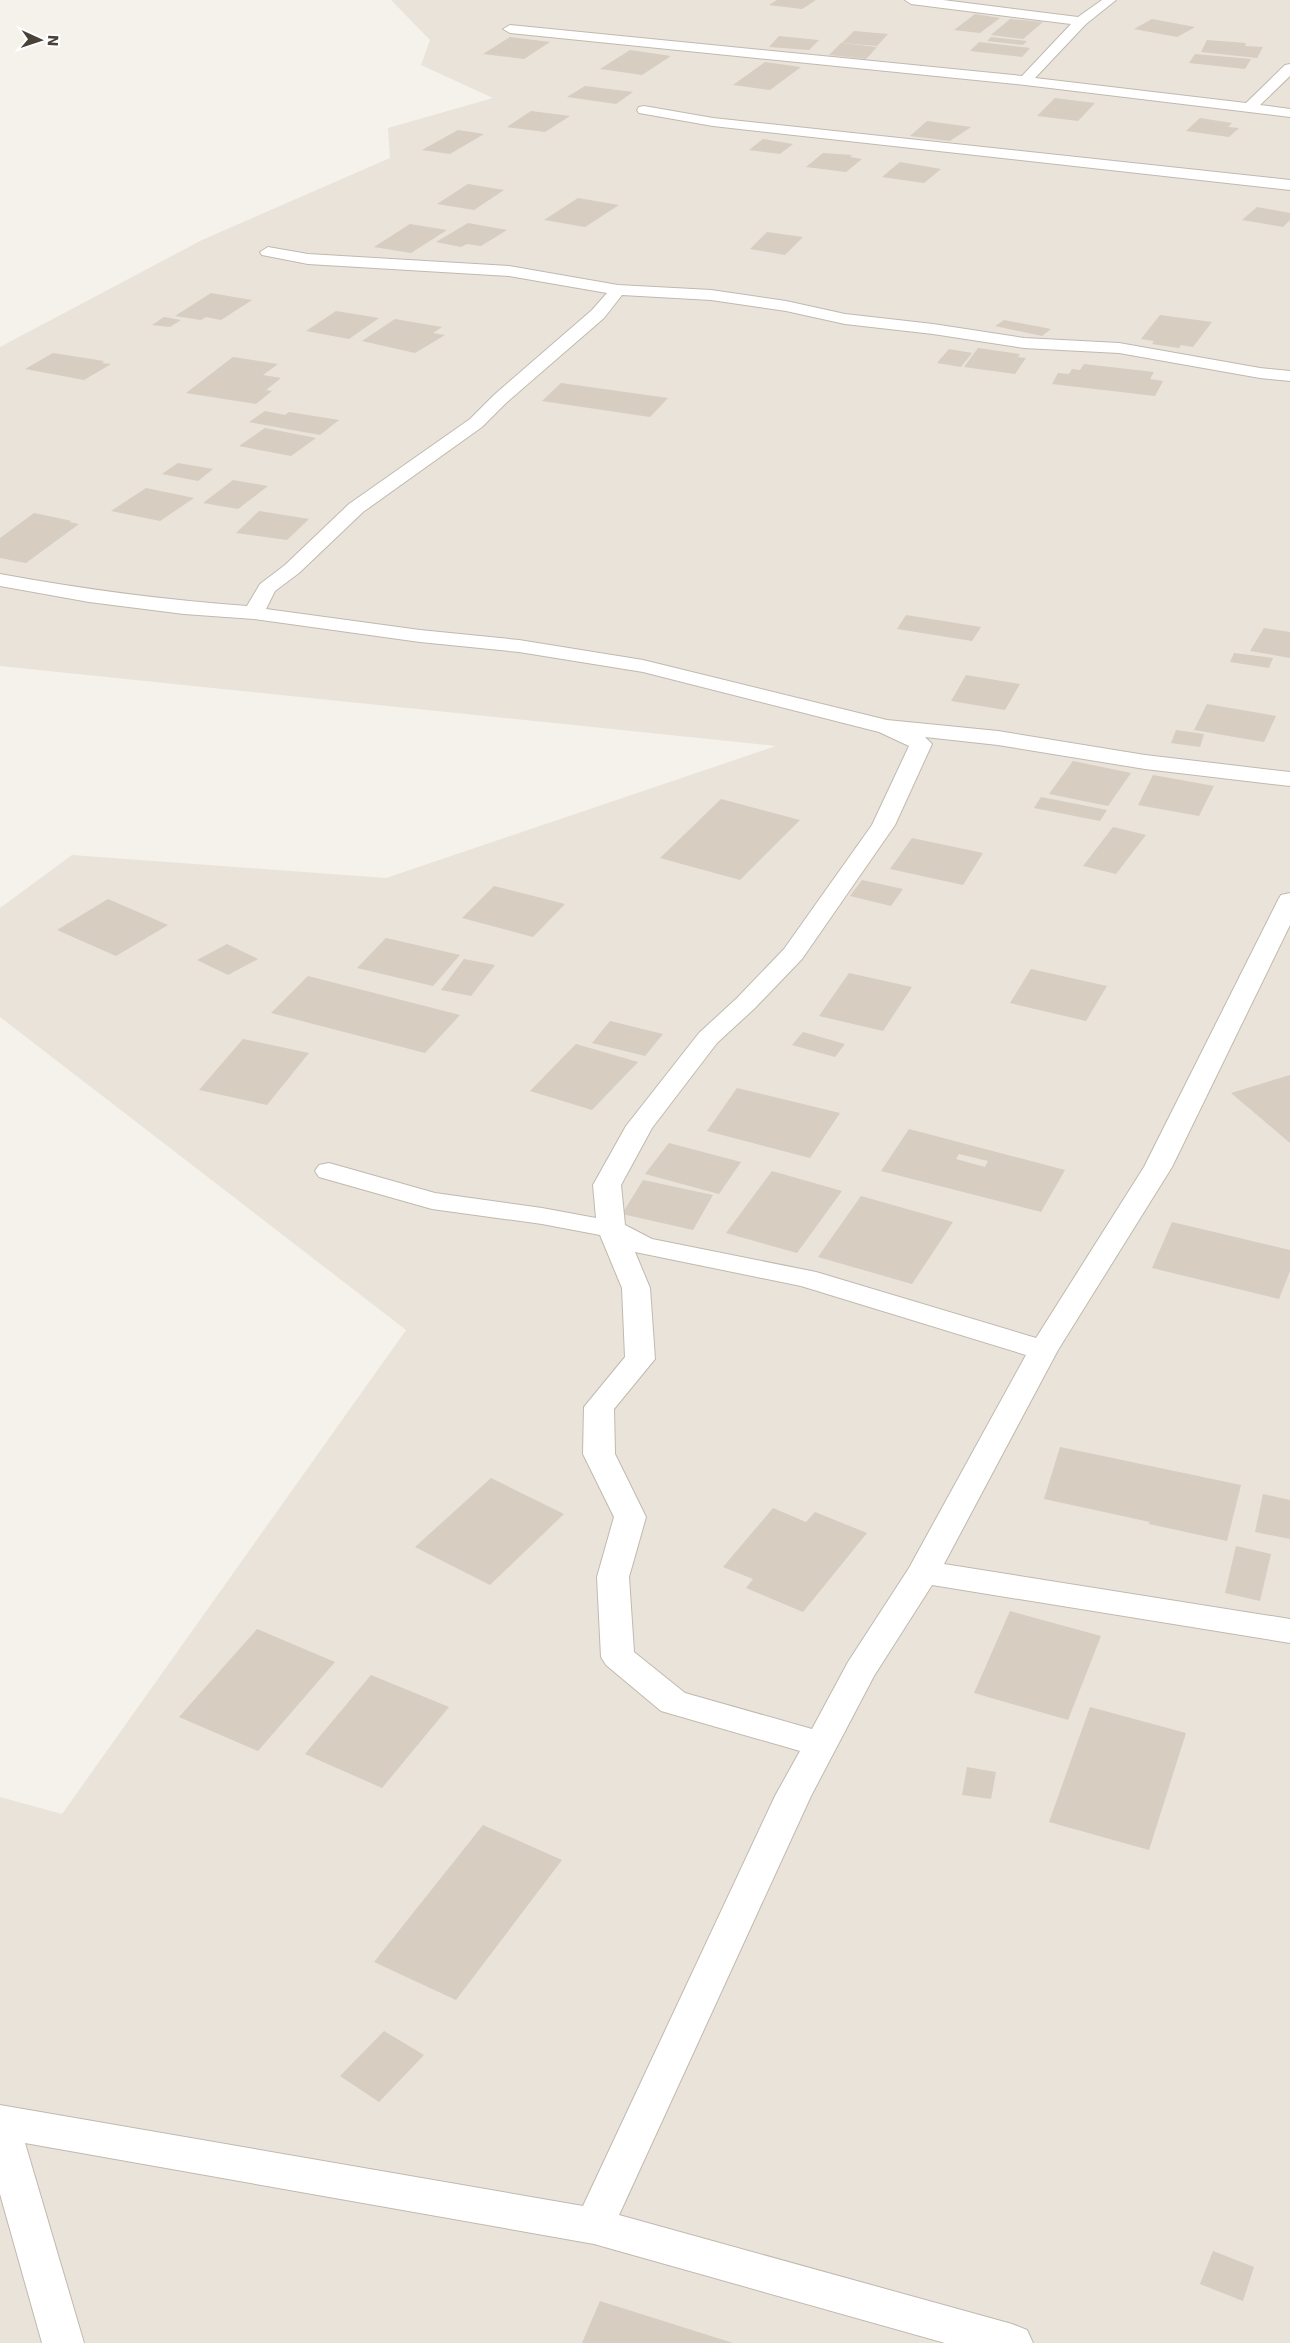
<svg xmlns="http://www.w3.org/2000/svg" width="1290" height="2343" viewBox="0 0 1290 2343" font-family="'DejaVu Sans',sans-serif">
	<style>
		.residential { fill: #e9e3da }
		.building { fill: #d7cdc1; fill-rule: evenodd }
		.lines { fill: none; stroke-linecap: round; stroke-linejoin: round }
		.street-casing { stroke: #c1b9ae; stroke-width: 2 }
		.street { fill: #fff; fill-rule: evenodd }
	</style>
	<rect width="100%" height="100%" fill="#f5f2ec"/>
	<polygon class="residential" points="391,0 1290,0 1290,2343 0,2343 0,1797 62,1814 406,1330 0,1017 0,908 72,855 386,878 776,746 0,666 0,347 202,240 390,158 388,128 493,98 421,65 430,40"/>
	<g class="building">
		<polygon points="777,0 816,0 802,9 769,5"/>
		<polygon points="975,14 1000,18 980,33 954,30"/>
		<polygon points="1010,19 1043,22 1023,39 991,35"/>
		<polygon points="1152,19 1195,27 1177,37 1134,29"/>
		<polygon points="854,31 888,34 877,46 842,43"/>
		<polygon points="779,36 819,40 809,50 769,47"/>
		<polygon points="510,37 550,42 524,59 483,54"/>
		<polygon points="991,37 1027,41 1023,45 987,41"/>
		<polygon points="1207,40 1246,43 1245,46 1263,47 1257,58 1201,52"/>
		<polygon points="979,42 1030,48 1022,57 970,51"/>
		<polygon points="841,43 877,47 866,59 829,55"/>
		<polygon points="630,50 671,56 642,75 600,69"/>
		<polygon points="1195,54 1251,59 1245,69 1189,63"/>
		<polygon points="765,62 801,67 770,90 733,85"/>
		<polygon points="585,86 633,92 616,104 567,97"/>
		<polygon points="1055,98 1095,103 1078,121 1037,116"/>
		<polygon points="531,111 570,116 545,132 507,127"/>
		<polygon points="1200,118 1232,123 1228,127 1239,128 1229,137 1186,131"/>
		<polygon points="927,121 971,127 950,141 910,136"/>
		<polygon points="458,130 484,134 450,154 422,150"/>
		<polygon points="763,139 793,144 780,154 749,150"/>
		<polygon points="823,153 852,155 850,157 862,159 846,172 806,167"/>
		<polygon points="900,162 941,169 924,183 882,177"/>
		<polygon points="468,184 504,190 474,210 437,204"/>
		<polygon points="578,198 619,205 585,227 544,220"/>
		<polygon points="1257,207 1290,213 1290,220 1283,227 1242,220"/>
		<polygon points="468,223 507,230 481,246 467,244 461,247 436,242"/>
		<polygon points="410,224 447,230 411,253 374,247"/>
		<polygon points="767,232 803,237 785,255 750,249"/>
		<polygon points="211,293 252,300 221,320 206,317 201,320 175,316"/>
		<polygon points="336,311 379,318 349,339 306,331"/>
		<polygon points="1160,315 1212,322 1193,347 1181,345 1179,348 1152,344 1154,341 1141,339"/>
		<polygon points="164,317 181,320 170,327 152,325"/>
		<polygon points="395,319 442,327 433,333 445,335 415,353 362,341"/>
		<polygon points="1004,320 1051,329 1042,336 995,326"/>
		<polygon points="978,348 1020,354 1018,357 1026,358 1015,374 964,367"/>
		<polygon points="949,349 972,353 961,367 937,363"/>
		<polygon points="53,353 104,361 102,363 111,364 84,380 25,369"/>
		<polygon points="233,357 278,364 263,375 281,378 266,390 272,391 256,404 186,393"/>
		<polygon points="1084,364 1154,372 1150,379 1163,381 1155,396 1052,384 1058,373 1069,374 1072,369 1080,370"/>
		<polygon points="561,383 668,398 650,417 542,401"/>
		<polygon points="265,411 285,415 289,412 339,420 320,435 249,422"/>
		<polygon points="265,428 316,438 291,456 239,446"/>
		<polygon points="178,463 213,469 198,481 162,474"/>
		<polygon points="233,480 268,486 238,509 203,503"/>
		<polygon points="146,488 194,498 160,521 111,511"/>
		<polygon points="259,511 309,519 287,540 236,533"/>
		<polygon points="34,513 72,521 69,522 79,524 26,563 0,558 0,538"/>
		<polygon points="906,615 981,627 972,641 897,629"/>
		<polygon points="1264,628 1290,632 1290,658 1250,651"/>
		<polygon points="1234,653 1273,658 1269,668 1230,662"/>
		<polygon points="966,675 1020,684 1005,710 951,701"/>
		<polygon points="1207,704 1276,716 1264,742 1194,730"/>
		<polygon points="1176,730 1204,734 1200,747 1171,743"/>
		<polygon points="1073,761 1131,773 1108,806 1049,794"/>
		<polygon points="1153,775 1214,786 1199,816 1138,805"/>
		<polygon points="1041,797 1107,810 1100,821 1034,808"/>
		<polygon points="721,799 800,820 740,880 660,858"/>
		<polygon points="1113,827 1146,835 1116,874 1083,866"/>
		<polygon points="912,838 983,853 963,885 890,869"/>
		<polygon points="862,880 903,889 891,906 850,896"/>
		<polygon points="494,886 565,904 533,937 462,918"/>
		<polygon points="108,899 168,925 116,956 57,930"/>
		<polygon points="386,938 460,955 433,986 357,968"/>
		<polygon points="227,944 258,959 228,975 197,960"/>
		<polygon points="464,959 495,965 471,996 441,990"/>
		<polygon points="1031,969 1107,986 1086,1021 1010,1003"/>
		<polygon points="849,973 912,987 883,1031 819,1016"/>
		<polygon points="308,976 460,1015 425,1053 271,1013"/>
		<polygon points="610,1021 663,1034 645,1056 592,1043"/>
		<polygon points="803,1032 845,1044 835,1057 792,1045"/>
		<polygon points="243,1039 309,1053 267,1105 199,1090"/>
		<polygon points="576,1044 638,1062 592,1110 530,1091"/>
		<polygon points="1290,1075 1290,1143 1231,1093"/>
		<polygon points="737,1088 840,1113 810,1158 707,1131"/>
		<path d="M909,1129L1065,1170L1041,1212L881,1171ZM959,1154L988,1161L985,1167L956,1159Z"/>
		<polygon points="669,1143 741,1162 719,1194 645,1174"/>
		<polygon points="772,1171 842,1191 797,1253 726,1233"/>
		<polygon points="643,1180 713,1195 693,1230 622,1214"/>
		<polygon points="861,1196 953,1222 912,1284 818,1257"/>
		<polygon points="1172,1222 1290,1250 1290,1271 1279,1299 1152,1268"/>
		<polygon points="1060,1447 1241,1485 1227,1541 1149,1524 1150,1522 1044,1499"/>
		<polygon points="491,1478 564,1514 490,1585 415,1547"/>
		<polygon points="1263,1494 1290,1500 1290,1539 1255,1532"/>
		<polygon points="773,1508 806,1522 815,1512 867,1533 803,1612 746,1588 753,1579 723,1567"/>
		<polygon points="1236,1546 1271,1554 1260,1601 1225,1593"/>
		<polygon points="1010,1611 1101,1636 1068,1720 974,1693"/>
		<polygon points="257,1629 335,1662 258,1751 179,1717"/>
		<polygon points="371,1675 449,1707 382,1788 305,1754"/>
		<polygon points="1090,1707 1186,1733 1149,1850 1049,1822"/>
		<polygon points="967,1767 996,1772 991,1799 962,1795"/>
		<polygon points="483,1825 562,1860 456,2000 374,1962"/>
		<polygon points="384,2031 424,2055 379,2102 340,2076"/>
		<polygon points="1213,2251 1254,2267 1243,2301 1200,2284"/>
		<polygon points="600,2301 733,2343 582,2343"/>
	</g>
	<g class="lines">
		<g class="street-casing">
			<g id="street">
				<polygon points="905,0 943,0 1078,17 1102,0 1116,0 1086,24 1035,78 1246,103 1285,65 1290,64 1290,76 1260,105 1290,109 1290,117 1025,85 510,33 503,29 510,25 1022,76 1071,24 911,4"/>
				<polygon points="644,106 713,118 1290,180 1290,190 713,126 639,113 637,110 639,107"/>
				<path d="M268,247L308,254L509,266L618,285L711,290L786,301L845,314L933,324L1024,338L1119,343L1260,368L1290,371V381L1260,378L1119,353L1024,348L933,334L845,324L786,311L711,300L622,295L604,318L506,403L482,427L363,512L299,573L275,591L266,609L420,630L519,640L643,660L887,720L998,731L1145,755L1290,772V786L1145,769L998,745L925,737L932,744L895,825L802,959L755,1008L717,1043L652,1128L621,1185L625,1225L652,1239L816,1272L1036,1338L1144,1167L1278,900L1281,895L1290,893V925L1172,1167L1058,1350L944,1564L1290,1619V1643L932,1585L874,1676L811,1796L619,2215L1012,2324L1027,2330L1033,2343H945L594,2244L25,2143L84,2343H42L0,2194V2105L583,2206L775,1796L800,1751L661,1711L606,1665L601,1657L597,1577L614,1517L583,1454L584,1407L625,1357L622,1288L600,1235L542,1224L432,1209L319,1177L315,1171L319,1165L329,1163L435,1193L542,1208L596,1218L593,1185L626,1126L699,1033L737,998L784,949L872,825L909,746L879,732L643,672L519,652L420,642L254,619L184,614L89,602L0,586V574C82,589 164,600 247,606L260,584L285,565L349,504L470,419L494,395L592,310L607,293L509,276L308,264L262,255L260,252ZM635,1252L801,1286L1026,1355L909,1568L848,1662L812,1729L685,1693L634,1652L629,1577L646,1517L615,1454L614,1409L655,1359L650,1288Z"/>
			</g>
		</g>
		<use href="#street" class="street"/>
	</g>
	<g transform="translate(40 40) rotate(93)" stroke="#ffffff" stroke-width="4" paint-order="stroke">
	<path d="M0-4L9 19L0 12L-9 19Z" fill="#4a4239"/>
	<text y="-8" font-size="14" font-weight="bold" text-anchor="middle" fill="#4a4239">N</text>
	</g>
</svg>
